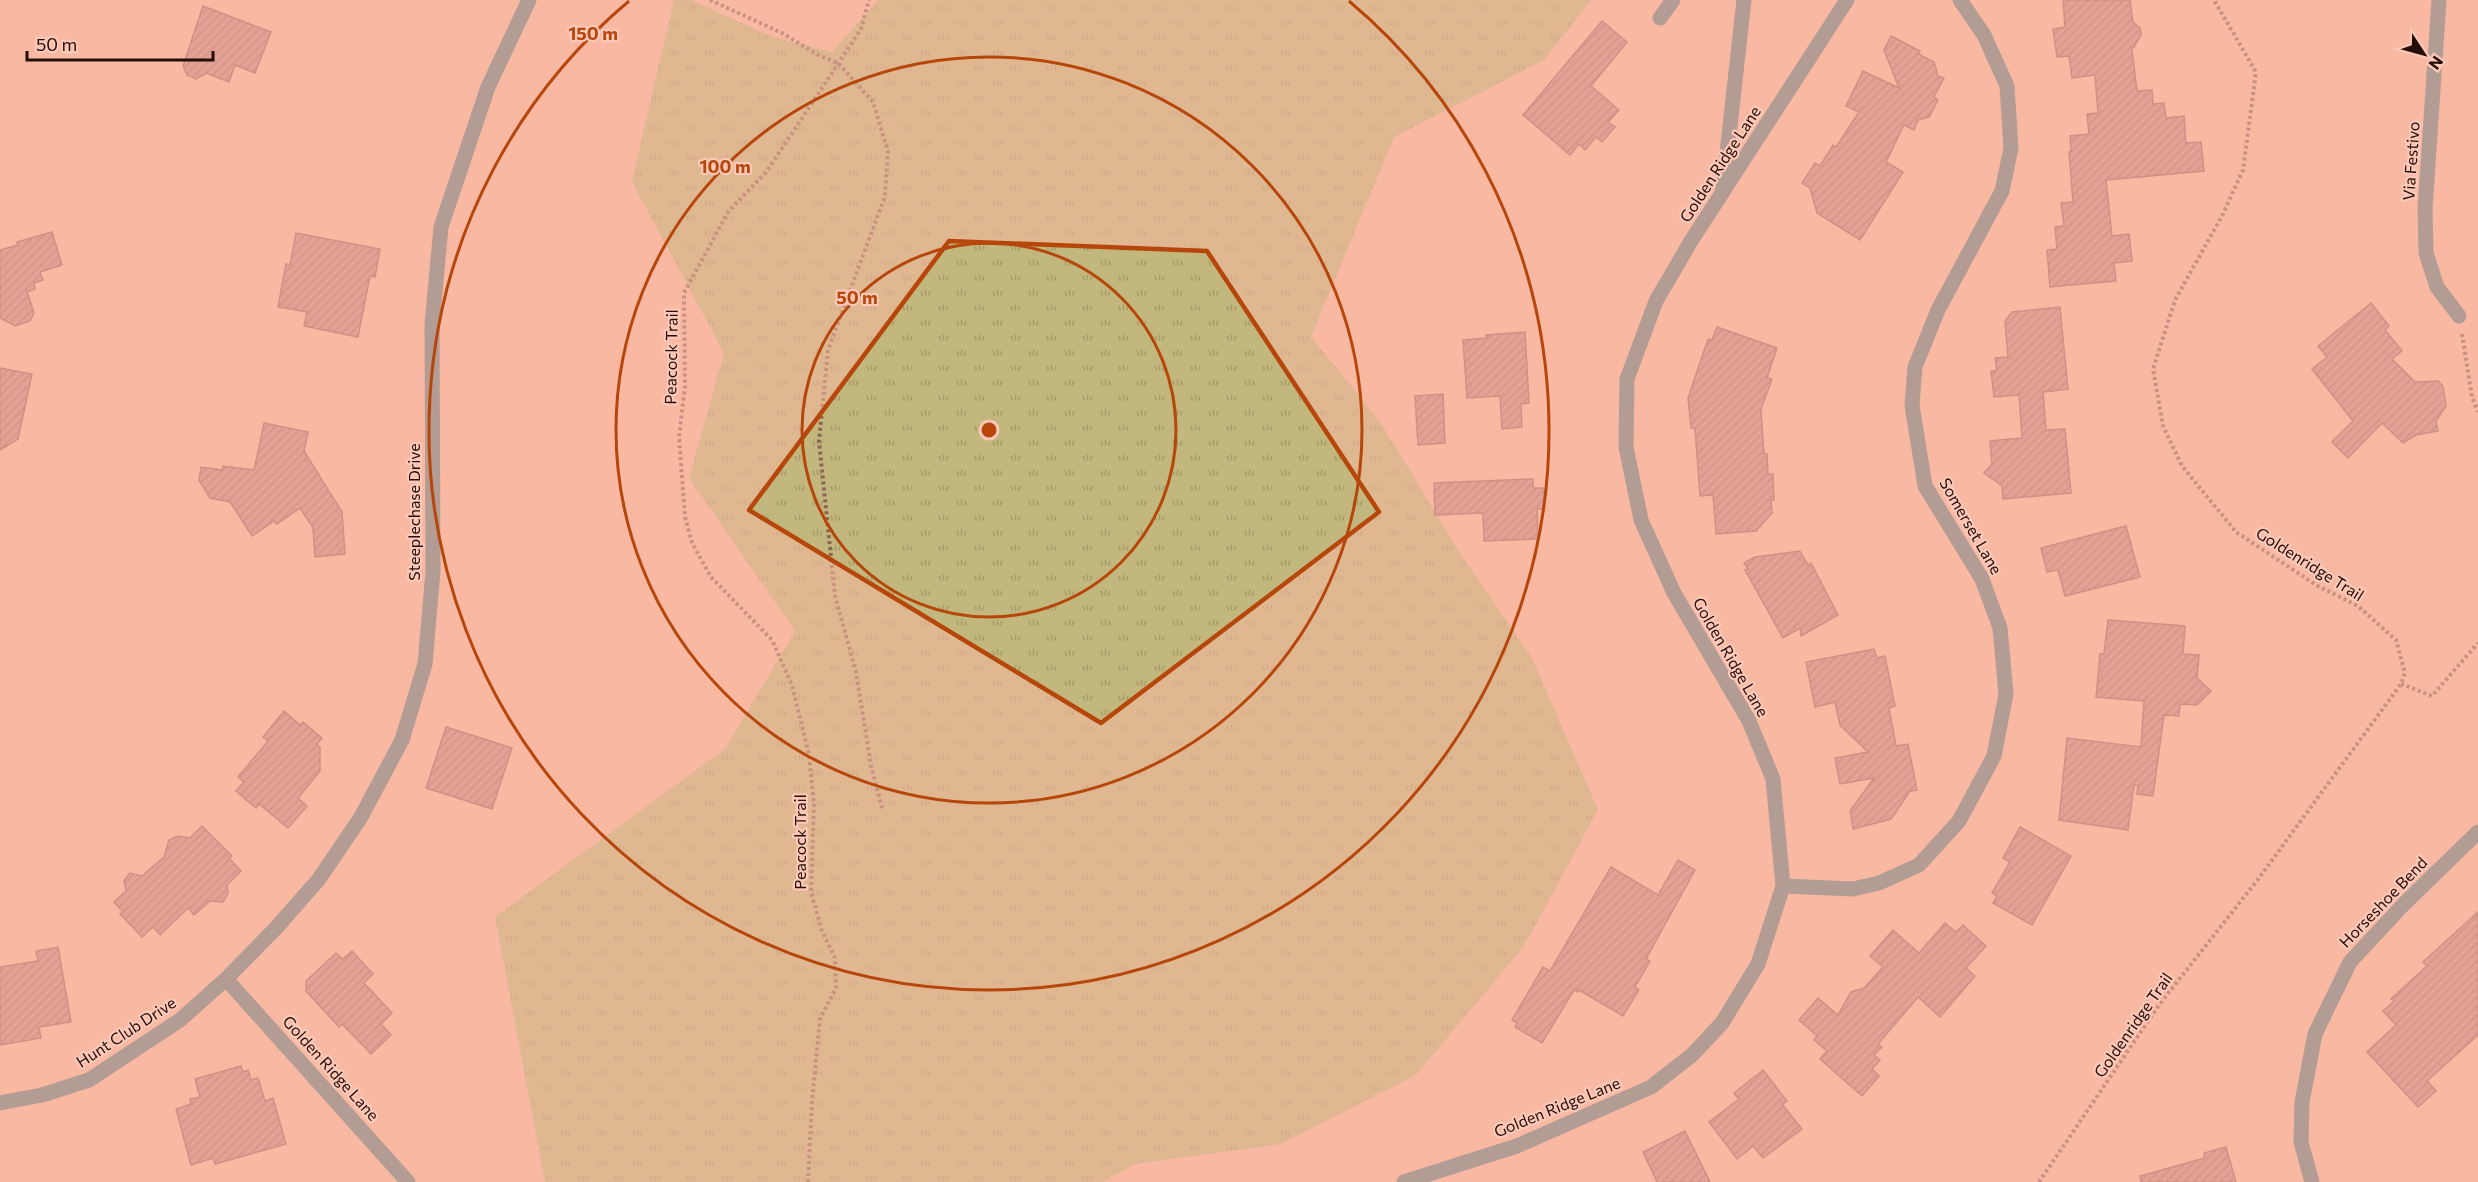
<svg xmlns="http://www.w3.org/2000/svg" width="2478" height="1182" viewBox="0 0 2478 1182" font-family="Commissioner,sans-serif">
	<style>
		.grass { fill: url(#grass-tufts) }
		.building { fill: url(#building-hatch); stroke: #a06263; stroke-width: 1.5 }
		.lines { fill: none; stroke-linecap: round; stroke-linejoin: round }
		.path { stroke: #8f6456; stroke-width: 4; stroke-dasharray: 3 3; stroke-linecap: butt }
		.minor { stroke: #5d7b84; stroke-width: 15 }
		.marked { fill: none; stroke: #b7460b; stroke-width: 4.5; stroke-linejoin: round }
		.ring { fill: none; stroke: #b7460b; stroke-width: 3 }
		.labels { text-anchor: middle; stroke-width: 4.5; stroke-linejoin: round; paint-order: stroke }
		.street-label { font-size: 16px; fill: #240e07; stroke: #fdc8b7 }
		.centre { fill: #b7460b; stroke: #fdc8b7; stroke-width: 3 }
		.ring-label { font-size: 18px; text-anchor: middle; font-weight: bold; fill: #b7460b; stroke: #fdc8b7; stroke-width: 4.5; stroke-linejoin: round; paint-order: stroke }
	</style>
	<defs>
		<pattern id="grass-tufts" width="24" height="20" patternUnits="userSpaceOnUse" patternTransform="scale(1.5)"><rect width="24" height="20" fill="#c2b77c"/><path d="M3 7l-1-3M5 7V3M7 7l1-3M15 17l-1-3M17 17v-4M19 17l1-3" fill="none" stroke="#a79c6a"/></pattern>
		<pattern id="building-hatch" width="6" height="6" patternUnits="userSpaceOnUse" patternTransform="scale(1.5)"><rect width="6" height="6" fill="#c98485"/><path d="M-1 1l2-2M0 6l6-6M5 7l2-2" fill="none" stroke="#a36a6b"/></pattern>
	</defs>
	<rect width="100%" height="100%" fill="#f8b8a3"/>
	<polygon class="grass" points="674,0 691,0 773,37 832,52 878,0 1591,0 1544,60 1394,137 1311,337 1379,420 1460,553 1532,658 1598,810 1524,946 1416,1075 1281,1144 1135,1164 1102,1182 545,1182 495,917 725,749 795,631 689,478 724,353 632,182"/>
	<g class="building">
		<polygon points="2063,0 2130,0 2133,22 2140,28 2141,35 2132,50 2137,91 2152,90 2153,104 2164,103 2166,118 2184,116 2186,143 2201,142 2204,171 2106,180 2112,236 2129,234 2132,261 2114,263 2116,281 2050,287 2047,250 2057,249 2055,227 2064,226 2061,203 2073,202 2069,152 2071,151 2070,136 2089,134 2087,114 2098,113 2095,75 2072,78 2069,56 2057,57 2053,29 2065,27"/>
		<polygon points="203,6 271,32 255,73 235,65 229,82 206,73 196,79 187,75 183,66"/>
		<polygon points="1602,21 1627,42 1591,86 1619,110 1608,122 1615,127 1602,142 1596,137 1585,150 1579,144 1570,155 1523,115"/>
		<polygon points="1891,36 1920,51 1918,54 1934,62 1938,76 1944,78 1934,97 1938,100 1929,117 1918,120 1914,130 1904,125 1886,162 1903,172 1860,240 1817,213 1810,188 1802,183 1815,163 1820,166 1833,145 1836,147 1859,112 1846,106 1863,71 1899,88 1884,50"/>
		<polygon points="52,232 62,265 40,272 43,280 34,283 35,289 27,292 34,313 30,321 15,326 0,318 0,250 18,245 17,242"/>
		<polygon points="296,233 380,249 375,277 370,276 358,337 304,326 307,312 278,307 286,264 290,265"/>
		<polygon points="2371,303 2389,326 2385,330 2402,351 2392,359 2415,382 2438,381 2443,386 2446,406 2436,421 2438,431 2416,435 2403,443 2382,423 2348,458 2332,442 2353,421 2312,369 2327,357 2318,346"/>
		<polygon points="2060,307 2068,389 2043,392 2046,430 2065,429 2071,493 2003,499 2002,486 1984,473 1992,464 1990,441 2022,438 2019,395 1994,397 1991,371 1997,370 1995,358 2008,357 2005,321 2012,312"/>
		<polygon points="1717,327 1777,348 1767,378 1772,379 1761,409 1764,454 1767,454 1768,474 1773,474 1774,500 1771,500 1772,513 1756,531 1716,534 1713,495 1700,496 1695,428 1691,428 1688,398 1708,339 1712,340"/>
		<polygon points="1525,332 1529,403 1521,404 1522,427 1502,429 1500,396 1467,398 1463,340 1487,338 1486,335"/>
		<polygon points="0,368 32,374 18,439 0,450"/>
		<polygon points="1443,394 1445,443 1418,445 1415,396"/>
		<polygon points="264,423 308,432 304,451 342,512 345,554 315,557 313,528 300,508 277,524 274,521 252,536 230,502 210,498 199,480 201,467 222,470 223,466 254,470"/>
		<polygon points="1533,479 1533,488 1544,488 1544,509 1537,509 1538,539 1484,541 1483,513 1435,515 1434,483"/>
		<polygon points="2126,526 2140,577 2065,596 2058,570 2047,572 2041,548"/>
		<polygon points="1800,551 1808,565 1811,563 1838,615 1801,636 1800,628 1783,638 1745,570 1748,569 1744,563 1755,557"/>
		<polygon points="2108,620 2185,626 2183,654 2199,655 2197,678 2211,691 2197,705 2180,704 2179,716 2164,715 2153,796 2137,794 2138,785 2134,785 2128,830 2059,820 2067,738 2141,747 2144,701 2096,697 2100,654 2104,654"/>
		<polygon points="1874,649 1877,658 1885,656 1895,706 1889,708 1896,746 1908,744 1917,790 1910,791 1891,819 1853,829 1850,811 1874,778 1840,784 1835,758 1868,752 1840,725 1835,702 1815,707 1806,662"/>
		<polygon points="284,711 300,725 303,722 322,738 317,744 320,747 320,771 298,798 307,806 288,828 259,804 256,808 236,791 244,782 238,777 268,741 263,737"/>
		<polygon points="446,727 512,748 492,809 426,788"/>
		<polygon points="202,826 232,856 229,858 241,871 227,885 228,893 223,902 210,901 194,915 188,908 160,935 153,927 142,937 120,914 123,912 114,902 126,891 124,881 130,873 142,876 164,857 169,840 178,836 190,838"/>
		<polygon points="2020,827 2071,856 2032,925 1993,903 1997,896 1992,893 2010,862 2003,858"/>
		<polygon points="1678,860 1695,870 1646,959 1650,961 1635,987 1639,990 1623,1016 1579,990 1578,992 1574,990 1542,1043 1515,1027 1517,1023 1512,1020 1543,967 1550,971 1611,867 1658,895"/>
		<polygon points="2478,912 2478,1035 2427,1081 2436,1091 2418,1107 2367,1052 2396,1025 2383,1011 2394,1001 2391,999 2427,966 2423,962"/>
		<polygon points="1945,923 1956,932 1963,925 1986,946 1966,968 1975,976 1940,1017 1918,997 1878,1044 1882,1047 1874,1055 1880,1060 1872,1069 1879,1076 1862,1096 1820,1059 1827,1051 1814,1040 1817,1036 1799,1020 1818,998 1838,1015 1851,992 1864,988 1883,967 1870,956 1893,930 1919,953"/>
		<polygon points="58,947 71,1022 39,1027 41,1038 0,1045 0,967 38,961 36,951"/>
		<polygon points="352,951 373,974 364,983 392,1013 381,1024 391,1035 371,1054 342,1024 339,1027 306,991 306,981 336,953 343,959"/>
		<polygon points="241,1066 243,1072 248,1070 251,1080 258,1078 265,1101 273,1098 286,1144 215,1164 213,1158 191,1165 176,1109 191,1104 190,1099 200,1097 195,1079"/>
		<polygon points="1763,1070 1787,1101 1782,1104 1802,1129 1763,1158 1753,1146 1737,1159 1709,1122 1739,1099 1734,1093"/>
		<polygon points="1685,1131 1710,1182 1657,1182 1643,1152"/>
		<polygon points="2226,1147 2236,1182 2141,1182 2140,1176 2205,1158 2204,1153"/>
	</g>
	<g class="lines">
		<g class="path">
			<polyline points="710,0 782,33 818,55 838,63 873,102 888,151 885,196 828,350 819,441 835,596 856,672 871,766 883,811"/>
			<polyline points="2462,334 2472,397 2478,412"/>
			<polyline points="2401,684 2432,696 2478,643"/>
			<polyline points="808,1182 812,1102 820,1019 836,988 835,958 822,931 811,892 814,803 809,755 792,685 772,640 711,577 692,543 685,517 679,437 685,386 684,293 728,212 767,171 861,29 869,0"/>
			<polyline points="2039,1182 2159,1005 2259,878 2401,684 2405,673 2396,640 2358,606 2316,585 2236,532 2182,466 2163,426 2153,369 2175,300 2222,216 2243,170 2256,72 2214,0"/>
		</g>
		<g class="minor">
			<polyline points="2439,0 2425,209 2426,253 2437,287 2459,316"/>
			<polyline points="1660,18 1673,0"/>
			<polyline points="1723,189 1744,0"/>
			<polyline points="1783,886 1853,889 1879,883 1919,865 1959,821 1994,756 2006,694 2000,628 1982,579 1925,486 1912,405 1915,367 1938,310 2002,191 2011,148 2007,86 1984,35 1960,0"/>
			<polyline points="226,979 408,1182"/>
			<polyline points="0,1103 42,1095 89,1080 180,1020 226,979 276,928 319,879 361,817 402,740 425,664 433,571 432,324 441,227 488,87 529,0"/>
			<polyline points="1404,1182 1517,1146 1651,1087 1692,1055 1722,1023 1758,964 1783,886 1773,779 1749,721 1674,593 1641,520 1626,447 1627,379 1656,301 1691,241 1847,0"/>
			<polyline points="2312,1182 2301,1142 2302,1102 2315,1034 2350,962 2404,904 2478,832"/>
		</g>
	</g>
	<path d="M0 0H2478V1182H0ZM949,241L1207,251L1379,512L1101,723L749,510Z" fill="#f8b8a3" fill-opacity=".55" fill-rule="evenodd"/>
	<path class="marked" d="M949,241L1207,251L1379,512L1101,723L749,510Z"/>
	<g class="ring">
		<circle cx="989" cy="430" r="187"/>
		<circle cx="989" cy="430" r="373"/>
		<path d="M1349 1A560 560 0 1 1 629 1"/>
	</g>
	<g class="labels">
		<g class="street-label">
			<text transform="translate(2411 161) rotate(-86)" y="6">Via Festivo</text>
			<text transform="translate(1720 164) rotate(-57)" y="6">Golden Ridge Lane</text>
			<text transform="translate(671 357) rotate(-89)" y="6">Peacock Trail</text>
			<text transform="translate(414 512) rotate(-90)" y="6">Steeplechase Drive</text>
			<text transform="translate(1971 526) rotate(60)" y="6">Somerset Lane</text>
			<text transform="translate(2310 564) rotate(32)" y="6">Goldenridge Trail</text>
			<text transform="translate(1731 657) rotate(60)" y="6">Golden Ridge Lane</text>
			<text transform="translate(800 842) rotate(-90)" y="6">Peacock Trail</text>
			<text transform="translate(2383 902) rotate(-46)" y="6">Horseshoe Bend</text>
			<text transform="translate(2133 1025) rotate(-55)" y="6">Goldenridge Trail</text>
			<text transform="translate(126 1032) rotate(-33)" y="6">Hunt Club Drive</text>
			<text transform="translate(331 1068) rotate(48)" y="6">Golden Ridge Lane</text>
			<text transform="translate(1557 1107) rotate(-22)" y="6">Golden Ridge Lane</text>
		</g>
	</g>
	<circle cx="989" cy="430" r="9" class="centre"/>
	<g class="ring-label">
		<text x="593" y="40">150 m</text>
		<text x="725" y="173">100 m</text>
		<text x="857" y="304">50 m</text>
	</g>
	<g transform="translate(2424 54) rotate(126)" stroke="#fdc8b7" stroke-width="4.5" paint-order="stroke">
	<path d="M0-4.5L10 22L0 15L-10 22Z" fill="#240e07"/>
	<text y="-9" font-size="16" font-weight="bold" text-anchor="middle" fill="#240e07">N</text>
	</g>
	<path d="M27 51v9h186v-9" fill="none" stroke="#240e07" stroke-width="3"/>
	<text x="36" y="51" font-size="18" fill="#240e07" stroke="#fdc8b7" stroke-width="4.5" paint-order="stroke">50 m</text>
</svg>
